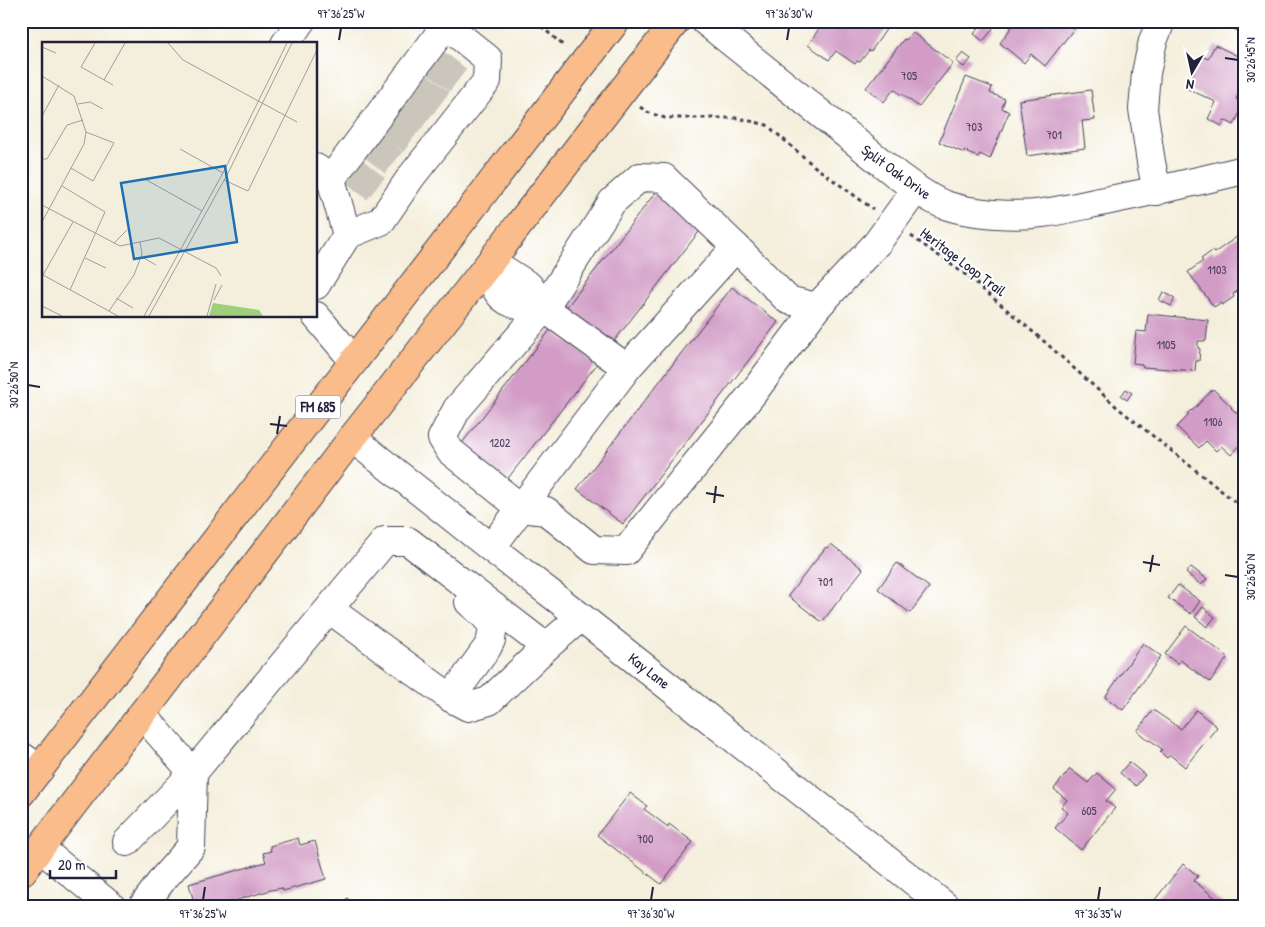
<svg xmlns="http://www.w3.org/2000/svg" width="1265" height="927" viewBox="0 0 1265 927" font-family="'Patrick Hand',sans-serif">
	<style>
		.building { fill: #d29cc6 }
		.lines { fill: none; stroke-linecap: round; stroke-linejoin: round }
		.minor-tunnel { stroke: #cac6bc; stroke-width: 28; stroke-dasharray: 28 14; stroke-linecap: butt }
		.minor-casing { stroke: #424153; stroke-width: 30 }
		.major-casing { stroke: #424153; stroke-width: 30 }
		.path { stroke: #424153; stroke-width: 3; stroke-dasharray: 4 4; stroke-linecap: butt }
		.minor { stroke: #fff; stroke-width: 28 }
		.major { stroke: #f9bc8a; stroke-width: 28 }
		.ticks { fill: none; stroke: #22223b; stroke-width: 2 }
		.labels { text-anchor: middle; stroke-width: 4; stroke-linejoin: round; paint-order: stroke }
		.number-label { font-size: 12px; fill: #4e405e }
		.shield { fill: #fff; stroke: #646476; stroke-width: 1 }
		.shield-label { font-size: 14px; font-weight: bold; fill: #22223b }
		.street-label { font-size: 15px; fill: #22223b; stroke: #fff }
		.inset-road { fill: none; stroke: #a09d9c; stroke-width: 1 }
		.view { fill: #1f6fb2; fill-opacity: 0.15; stroke: #1f6fb2; stroke-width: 2.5 }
		.inset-edge { fill: none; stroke: #22223b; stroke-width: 2.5 }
		.neatline { fill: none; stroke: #22223b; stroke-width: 2 }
		.ticks-label { font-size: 12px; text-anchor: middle; fill: #22223b }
	</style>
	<rect width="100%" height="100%" fill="#fff"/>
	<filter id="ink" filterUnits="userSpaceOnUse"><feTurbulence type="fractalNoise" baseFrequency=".02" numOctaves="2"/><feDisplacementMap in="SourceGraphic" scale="10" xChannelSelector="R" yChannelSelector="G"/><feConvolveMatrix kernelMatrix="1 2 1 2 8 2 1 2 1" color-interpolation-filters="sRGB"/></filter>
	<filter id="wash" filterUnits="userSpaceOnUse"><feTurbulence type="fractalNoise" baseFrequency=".0096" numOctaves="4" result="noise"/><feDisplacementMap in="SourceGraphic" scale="20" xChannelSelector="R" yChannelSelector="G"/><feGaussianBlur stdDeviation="1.12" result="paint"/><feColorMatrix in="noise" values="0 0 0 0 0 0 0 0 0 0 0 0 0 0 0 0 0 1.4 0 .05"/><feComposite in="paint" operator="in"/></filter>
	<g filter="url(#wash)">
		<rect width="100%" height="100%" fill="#f4efdc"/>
		<g id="blocks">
			<g class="building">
				<polygon points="824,21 892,21 871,51 869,50 860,62 857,61 855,64 836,51 829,60 808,45"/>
				<polygon points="984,21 993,29 983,41 974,34"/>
				<polygon points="1016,21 1080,21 1045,66 1031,54 1024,63 1000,43"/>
				<polygon points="1235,21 1244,21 1244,35 1231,27"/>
				<polygon points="912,32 953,63 919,107 902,94 901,95 894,89 884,102 866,88 904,39 906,40"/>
				<polygon points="1215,45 1244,59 1244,82 1236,99 1244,103 1244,104 1234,125 1224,120 1222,126 1208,119 1216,102 1186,88 1201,56 1208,59"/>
				<polygon points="963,53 971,59 964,67 956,61"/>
				<polygon points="966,77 992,87 990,93 1005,99 1002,108 1009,112 990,159 980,154 978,157 967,153 968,152 965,150 964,153 939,142"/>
				<polygon points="1091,90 1095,120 1082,121 1085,148 1027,156 1019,100"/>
				<polygon points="659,188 705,224 612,344 566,308"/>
				<polygon points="1241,234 1244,238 1244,286 1233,294 1234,297 1222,305 1220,303 1214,307 1188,272 1203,261 1201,259 1212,251 1214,253"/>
				<polygon points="732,287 778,322 623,524 577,489"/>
				<polygon points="1163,292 1175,298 1171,306 1159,300"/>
				<polygon points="1148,314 1208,320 1206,341 1198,341 1198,348 1200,349 1199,361 1196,361 1195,371 1143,367 1141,364 1133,363 1136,331 1146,332"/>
				<polygon points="551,329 597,364 505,482 459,447"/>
				<polygon points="1126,389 1132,393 1127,400 1121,396"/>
				<polygon points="1213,389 1232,407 1231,408 1240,416 1241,415 1244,417 1244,441 1231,455 1221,446 1216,451 1206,441 1199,448 1177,427 1189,415 1187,414 1191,410 1192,411"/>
				<polygon points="831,544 863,569 822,622 788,596 826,547 828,548"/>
				<polygon points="897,563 929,587 910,613 878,589"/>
				<polygon points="1191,567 1207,579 1201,585 1186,573"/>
				<polygon points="1178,585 1200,601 1191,614 1168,598"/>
				<polygon points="1203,607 1215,617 1207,627 1195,617"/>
				<polygon points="1186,626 1228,657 1210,682 1180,660 1178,664 1165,654"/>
				<polygon points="1143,643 1161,656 1123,710 1105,697"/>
				<polygon points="1153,710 1181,729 1196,710 1217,727 1185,767 1170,755 1167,758 1160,752 1162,749 1150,740 1149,741 1137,731"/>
				<polygon points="1129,762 1145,775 1136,786 1120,773"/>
				<polygon points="1070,769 1088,783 1097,773 1116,789 1106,801 1115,808 1081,850 1055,828 1068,813 1061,807 1067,800 1054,789"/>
				<polygon points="630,793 647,806 644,809 668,827 669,824 693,842 661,884 597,835"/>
				<polygon points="298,838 300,845 315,841 326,879 283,891 282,888 271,890 217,906 195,906 189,884 266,862 263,853 271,851 270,846"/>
				<polygon points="1183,864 1198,876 1194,881 1226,906 1150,906"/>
				<polygon points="347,898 357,906 342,906"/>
			</g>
		</g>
	</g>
	<g filter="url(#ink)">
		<use href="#blocks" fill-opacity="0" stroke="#424153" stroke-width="1"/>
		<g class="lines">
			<g class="minor-tunnel">
				<polyline points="436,63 462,83"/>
				<polyline points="419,86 444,105"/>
				<polyline points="404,105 430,125"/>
				<polyline points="389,124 415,143"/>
				<polyline points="372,145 398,166"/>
				<polyline points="354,171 379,191"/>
			</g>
			<g class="minor-casing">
				<g id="minor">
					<path d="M705,21L897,175C912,186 927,198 945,205C971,214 1016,217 1043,213C1066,210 1088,204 1110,200C1155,191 1199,181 1244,170"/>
					<polyline points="285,44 301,21"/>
					<polyline points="316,168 331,179 347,235 316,285"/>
					<polyline points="331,179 446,25 441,21"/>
					<polyline points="1157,191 1151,162 1143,109 1146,73 1153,41 1161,21"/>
					<polyline points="347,235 381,221 411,177 487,81 488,59 446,25"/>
					<path d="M484,270L494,277C494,281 494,286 496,289C505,307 526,306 544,308"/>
					<polyline points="494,277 506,271 529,286 544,308 627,368 736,247 788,300 817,307 877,243 916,189"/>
					<polyline points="316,316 354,361"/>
					<polyline points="627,368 521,508 546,511 594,550 626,551 753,393 817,307"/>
					<polyline points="352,438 491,548 581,617 945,906"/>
					<polyline points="491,548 521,508 450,451 442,438 457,409 544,308 612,202 640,177 664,178 736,247"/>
					<polyline points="329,609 451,698 468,707 489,701 546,647 581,617"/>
					<polyline points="451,698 487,648 491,640 493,626 483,614 469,602"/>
					<polyline points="142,714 193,773 191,847 163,879 143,906"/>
					<polyline points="21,756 40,769"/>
					<polyline points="127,842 193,773 385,541 408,541 546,647"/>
					<polyline points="40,848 111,906"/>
				</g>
			</g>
			<g class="major-casing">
				<g id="major">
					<polyline points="21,793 616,21"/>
					<polyline points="21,873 352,438 484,270 676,21"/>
				</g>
			</g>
			<g class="path">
				<polyline points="535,21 565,47"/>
				<polyline points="640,107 647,112 665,118 738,118 767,125 814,166 873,209"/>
				<polyline points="911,236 966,275 1046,343 1118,408 1244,509"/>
			</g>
			<use href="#minor" class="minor"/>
			<use href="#major" class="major"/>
		</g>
	</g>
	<path class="ticks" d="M339,40L341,28M787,40L789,28M1225,58L1238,60M28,385L40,387M270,424L287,426M277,434L280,416M706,493L724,496M714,503L716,486M1143,562L1160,565M1150,572L1153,555M1225,575L1238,577M203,900L205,887M651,900L653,887M1098,900L1100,887"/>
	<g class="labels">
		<g class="number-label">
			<text x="909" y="80">705</text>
			<text x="974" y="131">703</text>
			<text x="1054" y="139">701</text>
			<text x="1217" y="274">1103</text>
			<text x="1166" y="349">1105</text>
			<text x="1213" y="426">1106</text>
			<text x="500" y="447">1202</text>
			<text x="825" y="586">701</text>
			<text x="1089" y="815">605</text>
			<text x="645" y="843">700</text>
		</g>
		<rect class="shield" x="295.5" y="395.5" width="45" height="23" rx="4"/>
		<g class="shield-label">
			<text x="318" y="412">FM 685</text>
		</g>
		<g class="street-label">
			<text transform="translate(896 172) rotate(36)" y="5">Split Oak Drive</text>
			<text transform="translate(963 262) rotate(37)" y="5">Heritage Loop Trail</text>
			<text transform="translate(649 671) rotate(38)" y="5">Kay Lane</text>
		</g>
	</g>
	<g transform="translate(42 42)">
		<rect width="275" height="275" fill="#f4efdc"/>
		<path d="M171,261L217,268L221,274H167Z" fill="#9fcf7d"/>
		<path class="inset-road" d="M53,1L39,25L71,43M126,1L141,18L255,80M0,5L14,11M0,34L32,54L44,90L42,102L0,180M62,38L83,1M36,62L48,60L61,67M0,74L17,43M138,107L181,131M0,117H5L25,83L41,78M29,126L51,139L72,101L44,90M101,136L160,169M182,138L206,149L275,8M20,144L63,170L28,248M0,163L78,204L117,196L174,226L179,234M31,180L1,233L76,274M72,201L85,188M100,215L114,223M43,216L64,226M74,256L91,266M172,258L180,243M0,264L20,274M67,269L92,233L100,212L98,200M102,274L182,129L245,1M107,274L186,131L250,1M165,274L174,242"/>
		<path class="view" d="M183,124L195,200L92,217L79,141Z"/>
		<rect width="275" height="275" class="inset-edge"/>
	</g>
	<rect width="1265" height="927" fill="none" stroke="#fff" stroke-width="55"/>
	<g transform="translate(1192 72) rotate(189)" stroke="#ffffff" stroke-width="4" paint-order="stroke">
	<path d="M0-4L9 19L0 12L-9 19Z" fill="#22223b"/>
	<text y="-8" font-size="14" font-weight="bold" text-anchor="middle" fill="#22223b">N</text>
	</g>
	<path d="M50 870v8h66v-8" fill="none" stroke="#22223b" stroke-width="2.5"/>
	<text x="58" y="870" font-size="15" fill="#22223b" stroke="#ffffff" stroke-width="4" paint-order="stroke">20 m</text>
	<rect x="28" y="28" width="1210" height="872" class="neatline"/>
	<g class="ticks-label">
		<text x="341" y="18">97°36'25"W</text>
		<text x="789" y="18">97°36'30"W</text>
		<text transform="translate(1251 60) rotate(-90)" y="4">30°26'45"N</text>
		<text transform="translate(14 385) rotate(-90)" y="4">30°26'50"N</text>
		<text transform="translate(1251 577) rotate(-90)" y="4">30°26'50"N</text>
		<text x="203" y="918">97°36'25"W</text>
		<text x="651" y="918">97°36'30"W</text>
		<text x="1098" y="918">97°36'35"W</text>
	</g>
</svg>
